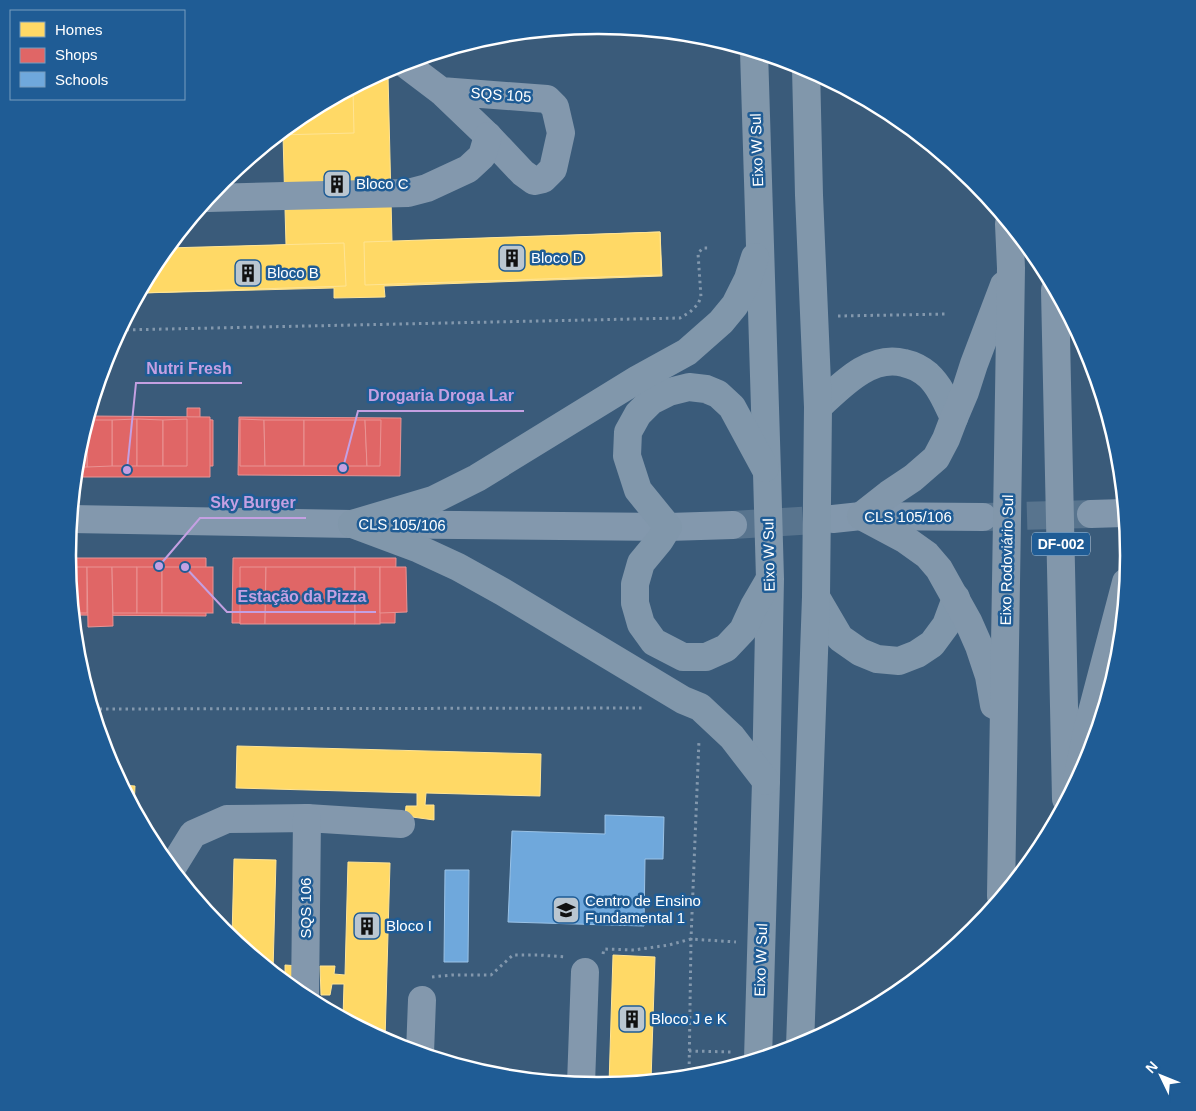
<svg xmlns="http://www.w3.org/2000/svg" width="1196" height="1111" viewBox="0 0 1196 1111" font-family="Arial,sans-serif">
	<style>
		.homes { fill: #ffd966; stroke: #ffe494 }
		.shops { fill: #e06666; stroke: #e99494 }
		.schools { fill: #6fa8dc; stroke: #9ac2e6 }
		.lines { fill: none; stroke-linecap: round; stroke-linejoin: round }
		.minor-tunnel { stroke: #58748e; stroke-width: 28; stroke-dasharray: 28 14; stroke-linecap: butt }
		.path { stroke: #8398ad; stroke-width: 3; stroke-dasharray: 2.5 4; stroke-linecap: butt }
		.minor { stroke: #8398ad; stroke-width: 28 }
		.major { stroke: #8197ab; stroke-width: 28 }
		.highway { stroke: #8297ab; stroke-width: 28 }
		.labels { text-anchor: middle; stroke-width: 5; stroke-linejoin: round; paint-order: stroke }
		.shield { fill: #1f5c95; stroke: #bccedf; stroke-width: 1 }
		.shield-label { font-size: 14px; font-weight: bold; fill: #fff }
		.street-label { font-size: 15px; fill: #fff; stroke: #1f5c95 }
		.poi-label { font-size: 15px; fill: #fff; stroke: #1f5c95; text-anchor: start }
		.rim { fill: none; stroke: #fff; stroke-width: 2.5 }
		.leader { fill: none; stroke: #c4a0e2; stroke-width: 2 }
		.callout-dot { fill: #c4a0e2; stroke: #1f5c95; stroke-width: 2 }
		.callout-label { font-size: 16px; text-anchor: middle; font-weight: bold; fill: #c4a0e2; stroke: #1f5c95; stroke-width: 5; stroke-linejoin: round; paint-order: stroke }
	</style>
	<rect width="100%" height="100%" fill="#3a5b7a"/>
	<g class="homes">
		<polygon points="376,75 388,75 392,242 660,232 662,276 384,286 385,297 334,298 334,288 140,293 157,261 167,249 286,245 283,135 278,135 304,114"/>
		<polygon points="353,88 354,133 278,135 304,114"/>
		<polygon points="660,232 661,275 365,285 364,242"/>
		<polygon points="344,243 346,286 140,293 157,261 167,248"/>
		<polygon points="237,746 541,754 540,796 426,793 425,805 434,805 434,820 405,816 406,806 417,806 417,793 236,788"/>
		<polygon points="122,785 135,786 134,808"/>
		<polygon points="234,859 276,860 273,971 232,938"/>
		<polygon points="348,862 390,863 385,1040 343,1018 344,984 332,984 330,995 321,995 320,966 335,966 334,974 345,975"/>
		<polygon points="613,955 655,957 651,1081 609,1085"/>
		<polygon points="285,965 299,966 296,991 275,973 285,973"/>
	</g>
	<g class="shops">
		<polygon points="187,408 200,408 200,419 213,420 213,466 187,466"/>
		<polygon points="89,416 210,417 210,477 75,477 78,452"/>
		<polygon points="239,417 401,418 400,476 238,475"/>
		<polygon points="137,419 137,466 112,466 112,420"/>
		<polygon points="137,419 163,420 163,466 137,466"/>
		<polygon points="187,419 187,466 163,466 163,420"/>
		<polygon points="240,419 264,420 265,466 240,466"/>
		<polygon points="88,420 112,420 112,466 87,467"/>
		<polygon points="264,420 304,420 304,466 265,466"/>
		<polygon points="304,420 365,420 367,466 304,466"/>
		<polygon points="365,420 381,420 380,466 367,466"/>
		<polygon points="87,422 87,467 76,467 78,452"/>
		<polygon points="68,558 206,558 206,616 73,615"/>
		<polygon points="233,558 396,558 395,623 232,623"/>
		<polygon points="69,567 87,567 87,613 73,613"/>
		<polygon points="87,567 112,567 113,626 88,627"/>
		<polygon points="112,567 137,567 137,613 113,613"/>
		<rect x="137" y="567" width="25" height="46"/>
		<rect x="162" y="567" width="51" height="46"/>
		<polygon points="240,567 266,567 265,624 240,624"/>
		<polygon points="266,567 355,567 355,624 265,624"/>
		<rect x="355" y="567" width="25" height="57"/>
		<polygon points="380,567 406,567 407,612 380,613"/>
	</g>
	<g class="schools">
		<polygon points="605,815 664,817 663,859 645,859 644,926 508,922 512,831 605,834"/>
		<polygon points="445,870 469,870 468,962 444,962"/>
	</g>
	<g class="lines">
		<g class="minor-tunnel">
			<polyline points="985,517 1091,514"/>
			<polyline points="733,525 833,519"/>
		</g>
		<g class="path">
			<polyline points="838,316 948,314"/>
			<polyline points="120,330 680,318 690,312 698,304 701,297 698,253 703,248 709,248"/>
			<polyline points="93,709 644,708"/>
			<polyline points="603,954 604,949 634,950 669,945 691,939 736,942"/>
			<polyline points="432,977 452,975 491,975 513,955 539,955 566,957"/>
			<polyline points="689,1051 733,1052"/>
			<polyline points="689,1077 691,939 699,740"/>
		</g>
		<g class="minor">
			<polyline points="404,63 441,91 488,136 523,173 534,181 543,179 553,169 561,133 555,107 547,99 441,91"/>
			<polyline points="208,198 408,193 427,188 468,169 482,156 488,136"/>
			<polyline points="1091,514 1124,513"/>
			<polyline points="71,519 352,524 668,527 733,525"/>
			<polyline points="833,519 861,516 983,517"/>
			<polyline points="172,868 193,834 227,819 307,818 401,824"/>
			<polyline points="305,998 307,818"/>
			<polyline points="420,1053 422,1000"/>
			<polyline points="581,1084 585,972"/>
		</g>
		<g class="major">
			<polyline points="754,51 767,473 770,579 766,781 758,1059"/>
			<path d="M818,407C841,386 870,354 904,363C913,365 921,369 928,375C940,386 947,403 954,418"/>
			<polyline points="765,468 732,407 718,394 706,389 689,387 669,392 651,401 638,414 628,432 627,456 638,490 668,527 660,540 641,563 635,584 635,603 641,624 654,642 683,657 706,657 726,648 743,630 754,606 768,582"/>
			<polyline points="352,524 433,500 477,478 638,379 687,352 721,322 735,305 748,279 755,257"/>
			<polyline points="352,524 419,549 458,567 503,592 683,700 700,707 732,737 766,781"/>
			<polyline points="816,597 840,638 860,652 877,659 899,661 917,654 932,644 946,625 956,598"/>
			<polyline points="800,1046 816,597 818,407 809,195 806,68"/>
		</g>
		<g class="highway">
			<polyline points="1055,290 1066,799"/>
			<polyline points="994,705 989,676 979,646 968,621 939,569 927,555 906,540 861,516 889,494 913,478 936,458 946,439 954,418 965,392 974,364 1004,285"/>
			<polyline points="1077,779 1089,723 1126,582"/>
			<polyline points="1001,896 1011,268 1009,224"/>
		</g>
	</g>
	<defs>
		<g id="building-square" transform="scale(1.4375)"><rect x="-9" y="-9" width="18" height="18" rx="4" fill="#bac6d0" stroke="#1f5c95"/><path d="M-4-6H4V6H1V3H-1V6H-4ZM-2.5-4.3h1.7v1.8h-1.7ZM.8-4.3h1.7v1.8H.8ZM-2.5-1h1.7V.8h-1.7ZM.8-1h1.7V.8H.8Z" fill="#111"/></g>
		<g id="school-square" transform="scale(1.4375)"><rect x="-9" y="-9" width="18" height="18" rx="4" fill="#bac6d0" stroke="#1f5c95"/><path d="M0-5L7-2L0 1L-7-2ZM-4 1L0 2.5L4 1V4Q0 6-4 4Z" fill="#111"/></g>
	</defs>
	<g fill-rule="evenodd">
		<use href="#building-square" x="337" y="184"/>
		<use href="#building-square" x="512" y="258"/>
		<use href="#building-square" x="248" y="273"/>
		<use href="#school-square" x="566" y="910"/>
		<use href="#building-square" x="367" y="926"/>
		<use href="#building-square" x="632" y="1019"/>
	</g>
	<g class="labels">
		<rect class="shield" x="1032" y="532.5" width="58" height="23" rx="4"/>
		<g class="shield-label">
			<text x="1061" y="549">DF-002</text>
		</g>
		<g class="street-label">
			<text transform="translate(501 95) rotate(4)" y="5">SQS 105</text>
			<text transform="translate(757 150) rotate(-92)" y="5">Eixo W Sul</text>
			<text x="908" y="522">CLS 105/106</text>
			<text transform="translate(402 525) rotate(1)" y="5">CLS 105/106</text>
			<text transform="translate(769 555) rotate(-91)" y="5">Eixo W Sul</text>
			<text transform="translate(1007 560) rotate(-89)" y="5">Eixo Rodoviário Sul</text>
			<text transform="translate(306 908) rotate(-90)" y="5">SQS 106</text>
			<text transform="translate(761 960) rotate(-88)" y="5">Eixo W Sul</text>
		</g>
		<g class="poi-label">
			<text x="356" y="189">Bloco C</text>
			<text x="531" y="263">Bloco D</text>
			<text x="267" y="278">Bloco B</text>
			<text x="585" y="906">Centro de Ensino<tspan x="585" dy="17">Fundamental 1</tspan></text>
			<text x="386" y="931">Bloco I</text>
			<text x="651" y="1024">Bloco J e K</text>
		</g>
	</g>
	<path d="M0 0H1196V1111H0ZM597 34H599A521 521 0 0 1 1120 555V556A521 521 0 0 1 599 1077H597A521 521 0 0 1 76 556V555A521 521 0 0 1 597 34Z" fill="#1f5c95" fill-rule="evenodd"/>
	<path class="rim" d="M597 34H599A521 521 0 0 1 1120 555V556A521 521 0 0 1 599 1077H597A521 521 0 0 1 76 556V555A521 521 0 0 1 597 34Z"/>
	<path class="leader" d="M127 470L136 383H242M343 468L358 411H524M159 566L200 518H306M185 567L227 612H376"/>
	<g class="callout-dot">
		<circle cx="127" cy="470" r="5"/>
		<circle cx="343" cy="468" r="5"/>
		<circle cx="159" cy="566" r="5"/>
		<circle cx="185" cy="567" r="5"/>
	</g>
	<g class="callout-label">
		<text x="189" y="374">Nutri Fresh</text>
		<text x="441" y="401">Drogaria Droga Lar</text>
		<text x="253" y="508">Sky Burger</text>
		<text x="302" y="602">Estação da Pizza</text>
	</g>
	<rect x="10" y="10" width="175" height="90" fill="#1f5c95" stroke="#799dbf"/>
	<rect x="20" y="22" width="25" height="15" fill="#ffd966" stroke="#799dbf"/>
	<text x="55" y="35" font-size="15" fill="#ffffff">Homes</text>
	<rect x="20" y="48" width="25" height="15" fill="#e06666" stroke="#799dbf"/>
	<text x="55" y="60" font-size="15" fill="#ffffff">Shops</text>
	<rect x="20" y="72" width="25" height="15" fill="#6fa8dc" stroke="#799dbf"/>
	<text x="55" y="85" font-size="15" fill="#ffffff">Schools</text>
	<g transform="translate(1161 1076) rotate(313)" stroke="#1f5c95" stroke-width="4" paint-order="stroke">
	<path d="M0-4L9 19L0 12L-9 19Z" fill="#ffffff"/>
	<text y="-8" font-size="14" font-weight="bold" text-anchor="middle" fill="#ffffff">N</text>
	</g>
</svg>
